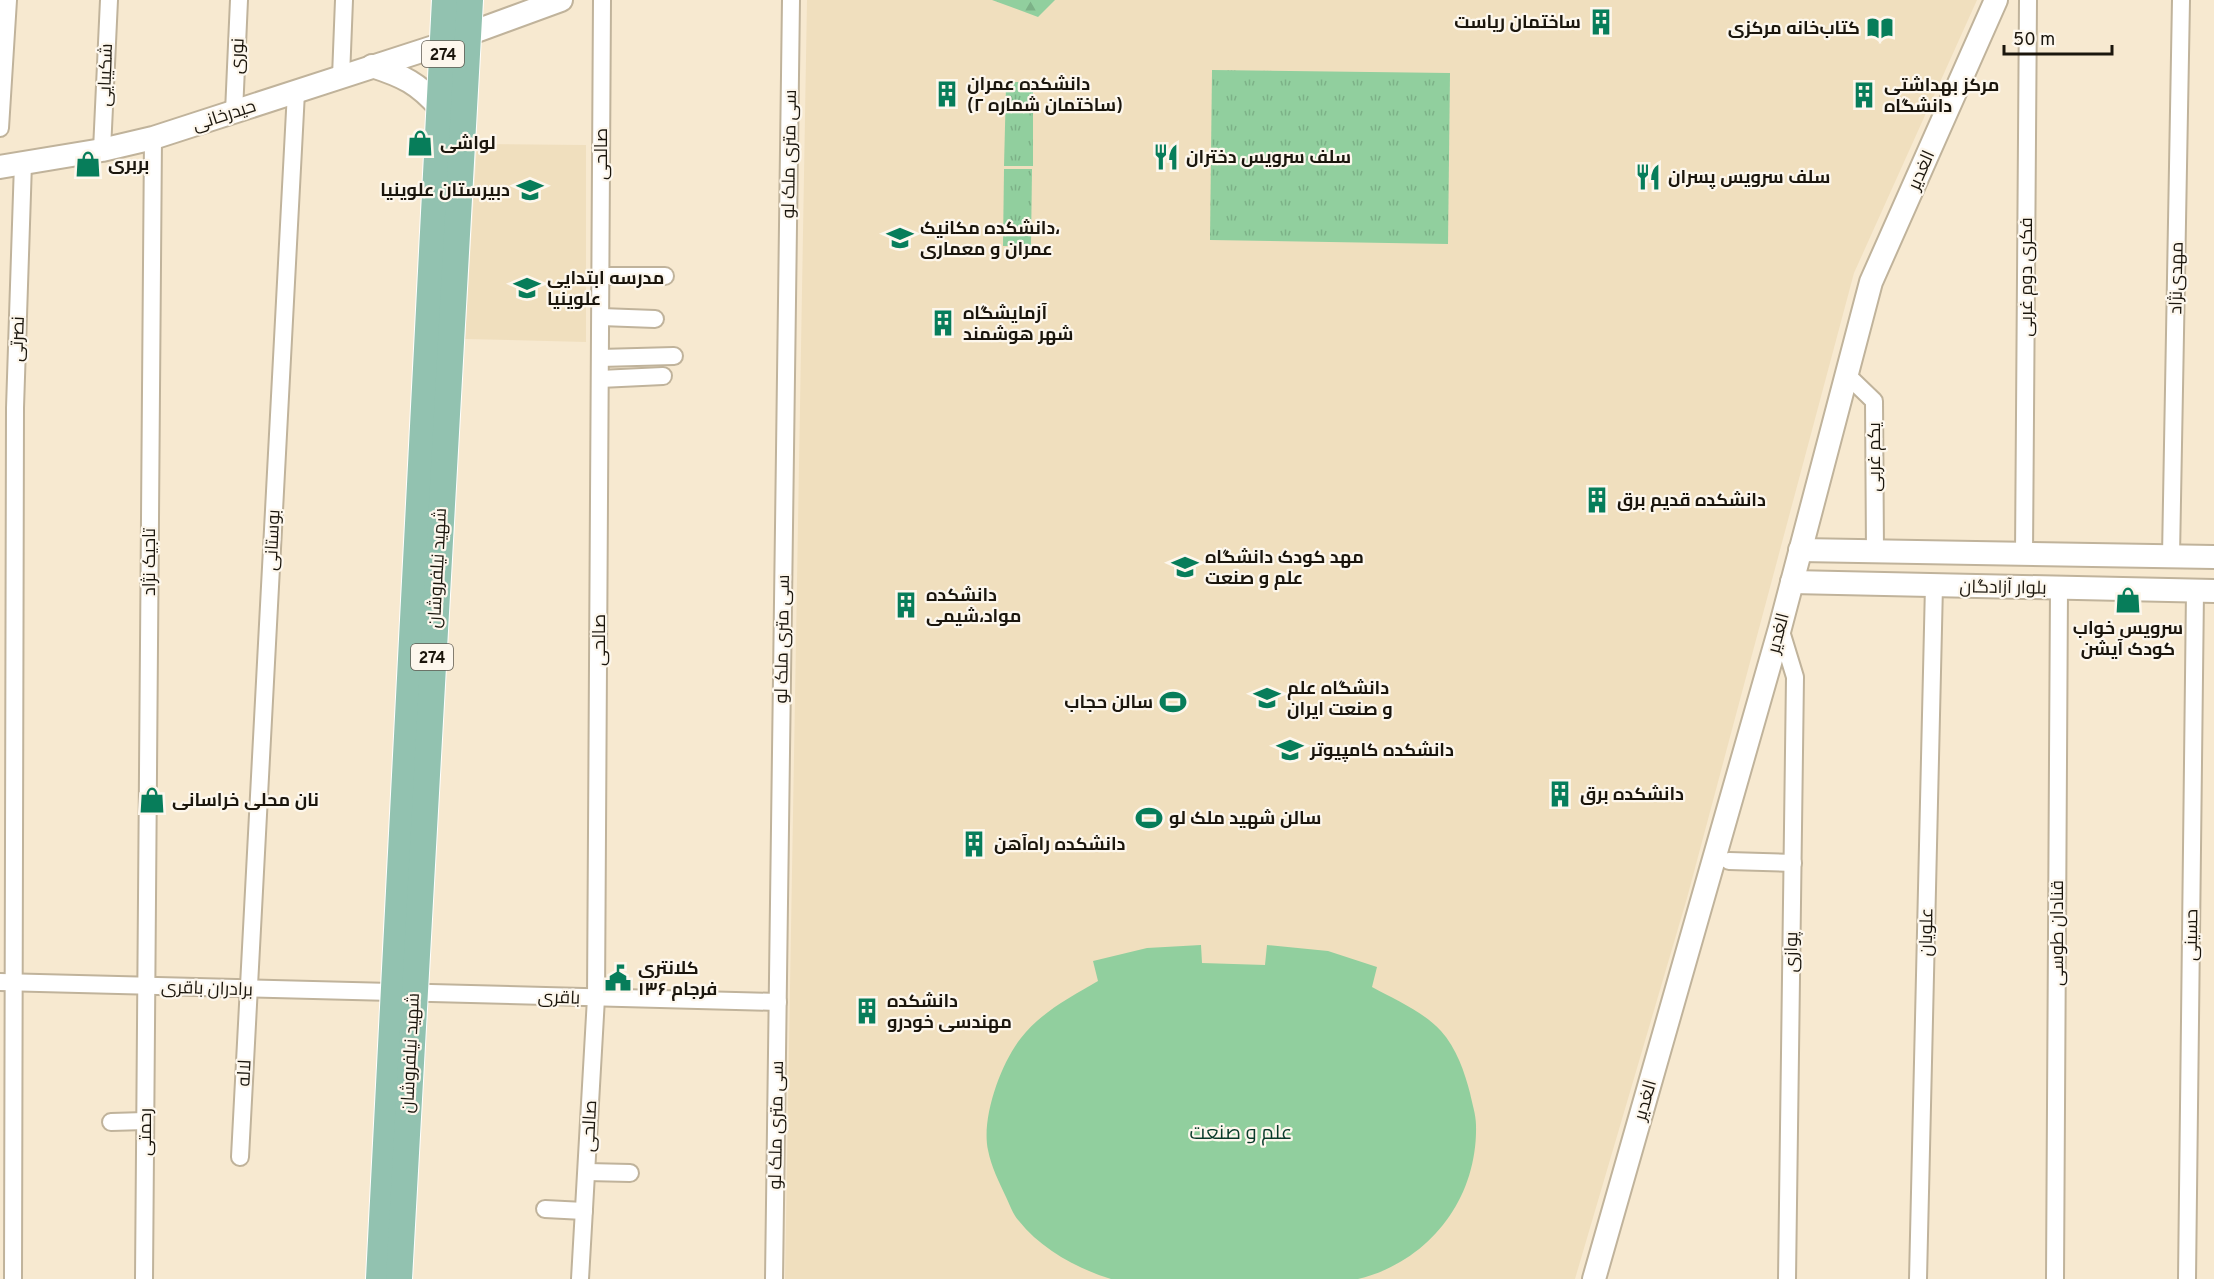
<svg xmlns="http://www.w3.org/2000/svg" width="2214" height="1279" viewBox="0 0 2214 1279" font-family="Overpass,Cairo,sans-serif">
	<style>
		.built { fill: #f0dfbe }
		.grass { fill: #91cf9e }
		.forest { fill: url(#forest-firs) }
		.park { fill: url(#park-tufts) }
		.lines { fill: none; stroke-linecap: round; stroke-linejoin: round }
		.street-casing { stroke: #c0b39b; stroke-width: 20 }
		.secondary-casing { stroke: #c0b39b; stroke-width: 26 }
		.primary-casing { stroke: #fff; stroke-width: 28 }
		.street { stroke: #fff; stroke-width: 16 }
		.secondary { stroke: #fff; stroke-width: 22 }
		.primary { stroke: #92c2b0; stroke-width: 26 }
		.labels { text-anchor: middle; stroke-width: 4.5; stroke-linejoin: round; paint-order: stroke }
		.shield { fill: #fdf7ed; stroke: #5f5a50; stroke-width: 1.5 }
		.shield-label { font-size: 16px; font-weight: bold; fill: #1b160d }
		.poi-label { font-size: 18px; font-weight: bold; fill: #1b160d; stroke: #fdf7ed; text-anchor: start }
		.street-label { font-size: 18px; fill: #1b160d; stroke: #fdf7ed }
		.neighbourhood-label { font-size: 20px; fill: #083a29; stroke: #fdf7ed }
	</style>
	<defs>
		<pattern id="forest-firs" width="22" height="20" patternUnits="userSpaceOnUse" patternTransform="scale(1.5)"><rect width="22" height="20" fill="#91cf9e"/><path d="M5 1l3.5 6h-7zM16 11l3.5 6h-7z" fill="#7cb187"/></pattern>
		<pattern id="park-tufts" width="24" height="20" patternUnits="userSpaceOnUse" patternTransform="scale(1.5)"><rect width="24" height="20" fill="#91cf9e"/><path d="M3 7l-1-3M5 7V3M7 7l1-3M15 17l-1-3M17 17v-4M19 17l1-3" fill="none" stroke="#7cb187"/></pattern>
	</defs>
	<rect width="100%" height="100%" fill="#f7e9d0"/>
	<g class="built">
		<polygon points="807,0 1977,0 1854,273 1687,898 1575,1279 785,1279"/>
		<polygon points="477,144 586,145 586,342 465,339"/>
	</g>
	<path class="grass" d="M1201,945L1202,963L1265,965L1267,945L1328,951L1377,967L1372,987C1394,999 1424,1012 1441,1031C1456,1047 1465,1073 1470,1093C1472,1103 1476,1115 1476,1125C1478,1199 1429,1262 1358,1279H1111C1078,1269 1041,1249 1019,1221C1013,1215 1010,1205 1006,1197C999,1182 991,1166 988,1150C981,1118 1001,1063 1021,1038C1041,1012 1071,997 1098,981L1093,961L1147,948Z"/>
	<polygon class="forest" points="992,0 1055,0 1038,17"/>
	<g class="park">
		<polygon points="1212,70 1450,73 1448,244 1210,240"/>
		<polygon points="1011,82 1033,82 1033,166 1004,166 1006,87"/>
		<polygon points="1004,169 1032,169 1031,246 1003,246"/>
	</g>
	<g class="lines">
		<g class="street-casing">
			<g id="street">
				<polyline points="341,77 344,0"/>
				<polyline points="234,112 239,0"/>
				<polyline points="0,128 8,0"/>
				<polyline points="102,150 109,0"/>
				<polyline points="601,276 665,276"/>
				<polyline points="601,317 655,319"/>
				<polyline points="600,358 674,356"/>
				<polyline points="1847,375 1874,401 1875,552"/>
				<polyline points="600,379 663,376"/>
				<polyline points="2024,554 2028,0"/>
				<polyline points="2171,556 2181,0"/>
				<polyline points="1780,628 1795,677 1787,1279"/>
				<polyline points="1729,861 1793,863"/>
				<polyline points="0,982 778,1002"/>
				<polyline points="111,1122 145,1121"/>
				<polyline points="240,1157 296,92"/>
				<polyline points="587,1172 630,1173"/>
				<polyline points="545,1209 584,1211"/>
				<polyline points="13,1279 15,408 23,163"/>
				<polyline points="144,1279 153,138"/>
				<polyline points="580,1279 596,998 602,0"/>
				<polyline points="774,1279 791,0"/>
				<polyline points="1918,1279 1934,585"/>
				<polyline points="2055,1279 2059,588"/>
				<polyline points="2187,1279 2195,591"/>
			</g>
		</g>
		<g class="secondary-casing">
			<g id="secondary">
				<polyline points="468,34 561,0"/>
				<path d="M372,66C403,76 418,83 440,108"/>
				<polyline points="0,167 102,150 153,138 443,44"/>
				<polyline points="1800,550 2214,557"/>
				<polyline points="1792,582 2214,591"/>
				<polyline points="1594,1279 1780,628 1871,282 1996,0"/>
			</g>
		</g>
		<g class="primary-casing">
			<g id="primary">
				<polyline points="379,1279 445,0"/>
				<polyline points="399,1279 470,0"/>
			</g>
		</g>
		<use href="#street" class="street"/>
		<use href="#secondary" class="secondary"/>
		<use href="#primary" class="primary"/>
	</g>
	<defs>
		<g id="building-bare" transform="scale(2.07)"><path d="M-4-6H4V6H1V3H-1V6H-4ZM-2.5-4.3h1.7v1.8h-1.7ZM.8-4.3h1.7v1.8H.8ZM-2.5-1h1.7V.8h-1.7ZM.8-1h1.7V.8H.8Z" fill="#077d5a" stroke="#fdf7ed" stroke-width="2.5" paint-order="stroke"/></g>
		<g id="library-bare" transform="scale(2.07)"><path d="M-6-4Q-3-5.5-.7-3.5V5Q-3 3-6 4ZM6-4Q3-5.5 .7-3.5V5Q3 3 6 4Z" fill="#077d5a" stroke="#fdf7ed" stroke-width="2.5" paint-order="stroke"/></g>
		<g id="shop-bare" transform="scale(2.07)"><path d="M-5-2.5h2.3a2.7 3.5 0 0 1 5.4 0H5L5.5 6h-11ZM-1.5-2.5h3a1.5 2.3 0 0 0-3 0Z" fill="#077d5a" stroke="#fdf7ed" stroke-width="2.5" paint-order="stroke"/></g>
		<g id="restaurant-bare" transform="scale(2.07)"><path d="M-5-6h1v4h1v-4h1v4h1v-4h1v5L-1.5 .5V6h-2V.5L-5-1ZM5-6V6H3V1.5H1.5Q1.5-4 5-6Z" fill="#077d5a" stroke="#fdf7ed" stroke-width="2.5" paint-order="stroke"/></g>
		<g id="school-bare" transform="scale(2.07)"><path d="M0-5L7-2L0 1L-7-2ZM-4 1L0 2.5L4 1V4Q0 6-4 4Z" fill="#077d5a" stroke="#fdf7ed" stroke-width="2.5" paint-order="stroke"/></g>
		<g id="university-bare" transform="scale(2.07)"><path d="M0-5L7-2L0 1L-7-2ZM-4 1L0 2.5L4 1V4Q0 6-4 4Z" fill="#077d5a" stroke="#fdf7ed" stroke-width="2.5" paint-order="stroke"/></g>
		<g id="stadium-bare" transform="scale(2.07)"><path d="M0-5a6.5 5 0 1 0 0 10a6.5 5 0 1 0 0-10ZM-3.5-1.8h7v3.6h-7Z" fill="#077d5a" stroke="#fdf7ed" stroke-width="2.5" paint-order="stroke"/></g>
		<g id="civic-bare" transform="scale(2.07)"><path d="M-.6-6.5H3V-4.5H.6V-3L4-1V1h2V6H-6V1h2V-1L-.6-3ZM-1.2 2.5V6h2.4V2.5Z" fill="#077d5a" stroke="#fdf7ed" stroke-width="2.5" paint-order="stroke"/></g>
	</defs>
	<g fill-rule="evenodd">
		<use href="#building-bare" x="1601" y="22"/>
		<use href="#library-bare" x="1880" y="28"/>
		<use href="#building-bare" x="947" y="94"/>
		<use href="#building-bare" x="1864" y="95"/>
		<use href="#shop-bare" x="420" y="143"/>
		<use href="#restaurant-bare" x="1166" y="157"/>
		<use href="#shop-bare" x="88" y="164"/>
		<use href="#restaurant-bare" x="1648" y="177"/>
		<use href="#school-bare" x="530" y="190"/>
		<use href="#university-bare" x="900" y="238"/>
		<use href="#school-bare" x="527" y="288"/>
		<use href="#building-bare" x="943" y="323"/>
		<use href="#building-bare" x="1597" y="500"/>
		<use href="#school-bare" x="1185" y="567"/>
		<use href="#shop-bare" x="2128" y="600"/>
		<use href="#building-bare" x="906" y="605"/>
		<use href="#university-bare" x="1267" y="698"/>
		<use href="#stadium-bare" x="1173" y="702"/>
		<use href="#university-bare" x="1290" y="750"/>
		<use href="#building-bare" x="1560" y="794"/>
		<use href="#shop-bare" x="152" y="800"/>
		<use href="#stadium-bare" x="1149" y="818"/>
		<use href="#building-bare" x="974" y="844"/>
		<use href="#civic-bare" x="618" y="978"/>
		<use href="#building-bare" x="867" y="1011"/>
	</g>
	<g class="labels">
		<g class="shield">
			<rect x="422" y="41" width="42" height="26" rx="4.5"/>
			<rect x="411" y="644" width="42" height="26" rx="4.5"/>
		</g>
		<g class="shield-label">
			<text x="443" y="60">274</text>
			<text x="432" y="663">274</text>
		</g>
		<g class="poi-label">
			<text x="1581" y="28" text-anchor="end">ساختمان ریاست</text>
			<text x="1860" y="34" text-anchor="end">کتاب‌خانه مرکزی</text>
			<text x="967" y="90">دانشکده عمران<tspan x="967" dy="21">(ساختمان شماره ۲)</tspan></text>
			<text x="1884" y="91">مرکز بهداشتی<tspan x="1884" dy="21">دانشگاه</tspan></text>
			<text x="440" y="149">لواشی</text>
			<text x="1186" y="163">سلف سرویس دختران</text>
			<text x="108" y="170">بربری</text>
			<text x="1668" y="183">سلف سرویس پسران</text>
			<text x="510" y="196" text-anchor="end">دبیرستان علوینیا</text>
			<text x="920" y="234">دانشکده مکانیک،<tspan x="920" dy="21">عمران و معماری</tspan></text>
			<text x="547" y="284">مدرسه ابتدایی<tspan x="547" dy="21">علوینیا</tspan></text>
			<text x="963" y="319">آزمایشگاه<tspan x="963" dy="21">شهر هوشمند</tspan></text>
			<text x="1617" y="506">دانشکده قدیم برق</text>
			<text x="1205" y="563">مهد کودک دانشگاه<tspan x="1205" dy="21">علم و صنعت</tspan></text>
			<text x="926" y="601">دانشکده<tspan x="926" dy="21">مواد،شیمی</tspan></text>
			<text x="2128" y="634" text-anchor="middle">سرویس خواب<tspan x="2128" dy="21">کودک آیشن</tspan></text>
			<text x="1287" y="694">دانشگاه علم<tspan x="1287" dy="21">و صنعت ایران</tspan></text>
			<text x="1153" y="708" text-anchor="end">سالن حجاب</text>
			<text x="1310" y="756">دانشکده کامپیوتر</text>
			<text x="1580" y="800">دانشکده برق</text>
			<text x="172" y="806">نان محلی خراسانی</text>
			<text x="1169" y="824">سالن شهید ملک لو</text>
			<text x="994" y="850">دانشکده راه‌آهن</text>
			<text x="638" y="974">کلانتری<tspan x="638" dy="21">۱۳۶ فرجام</tspan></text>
			<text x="887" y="1007">دانشکده<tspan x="887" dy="21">مهندسی خودرو</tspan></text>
		</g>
		<g class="street-label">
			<text transform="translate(237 56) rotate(-88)" y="6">نوری</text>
			<text transform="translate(105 75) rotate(-88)" y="6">شکیبایی</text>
			<text transform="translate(224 115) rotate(-18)" y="6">حیدرخانی</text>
			<text transform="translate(601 154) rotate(-90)" y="6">صالحی</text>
			<text transform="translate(789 154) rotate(-89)" y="6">سی متری ملک لو</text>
			<text transform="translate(1921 170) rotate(-66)" y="6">الغدیر</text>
			<text transform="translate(2026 277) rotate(-90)" y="6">فکری دوم غربی</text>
			<text transform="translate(2176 278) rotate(-89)" y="6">مهدی‌نژاد</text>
			<text transform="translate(17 339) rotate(-88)" y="6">نصرتی</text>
			<text transform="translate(1874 457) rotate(-90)" y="6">یکم غربی</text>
			<text transform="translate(272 540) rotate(-87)" y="6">بوستانی</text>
			<text transform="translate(149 562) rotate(-90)" y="6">تاجیک نژاد</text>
			<text transform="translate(437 568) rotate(-87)" y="6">شهید نیلفروشان</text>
			<text transform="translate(2003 587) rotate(1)" y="6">بلوار آزادگان</text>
			<text transform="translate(1778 633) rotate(-75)" y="6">الغدیر</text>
			<text transform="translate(782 639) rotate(-89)" y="6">سی متری ملک لو</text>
			<text transform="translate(599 640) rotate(-90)" y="6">صالحی</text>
			<text transform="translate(1926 932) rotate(-89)" y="6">علویان</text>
			<text transform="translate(2057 933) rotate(-90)" y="6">قنادان طوسی</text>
			<text transform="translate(2191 935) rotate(-89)" y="6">حسینی</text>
			<text transform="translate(1791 952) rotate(-89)" y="6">پوازی</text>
			<text transform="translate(207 988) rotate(2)" y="6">برادران باقری</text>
			<text transform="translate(559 997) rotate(2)" y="6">باقری</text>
			<text transform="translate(410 1053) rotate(-87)" y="6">شهید نیلفروشان</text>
			<text transform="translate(244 1073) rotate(-87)" y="6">لاله</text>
			<text transform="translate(1645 1100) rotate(-74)" y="6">الغدیر</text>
			<text transform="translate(776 1125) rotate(-89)" y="6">سی متری ملک لو</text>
			<text transform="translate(589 1126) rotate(-87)" y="6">صالحی</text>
			<text transform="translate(145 1132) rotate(-90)" y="6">رحمتی</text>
		</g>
		<g class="neighbourhood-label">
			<text x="1241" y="1139">علم و صنعت</text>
		</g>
	</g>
	<path d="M2004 45v9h108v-9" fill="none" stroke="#1b160d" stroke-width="3"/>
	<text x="2013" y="45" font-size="18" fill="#1b160d" stroke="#fdf7ed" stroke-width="4.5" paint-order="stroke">50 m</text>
</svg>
